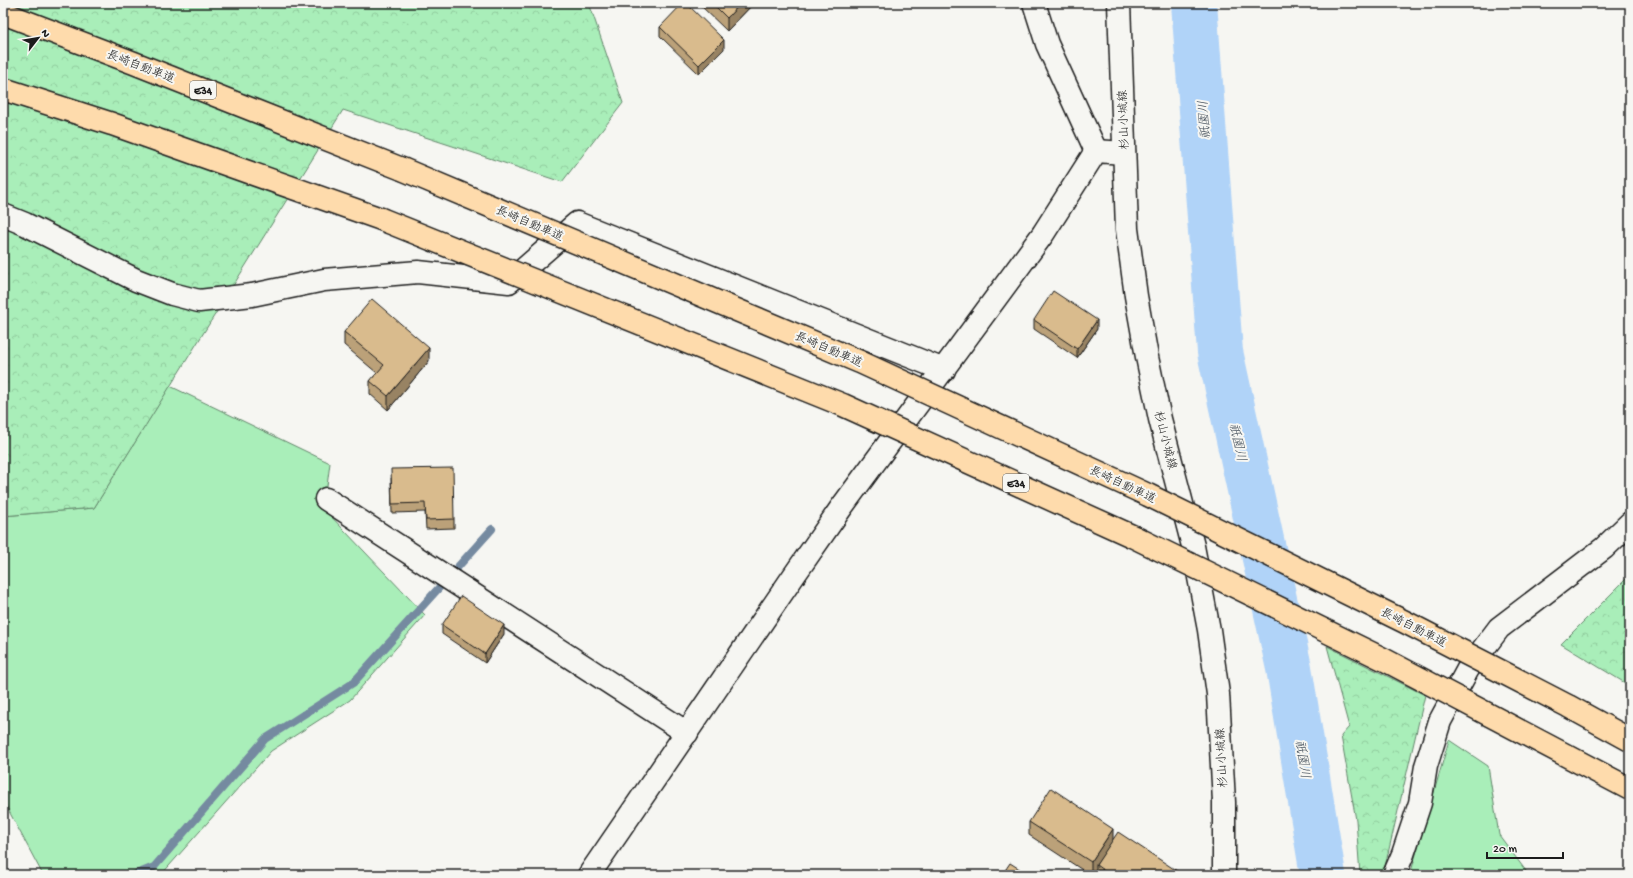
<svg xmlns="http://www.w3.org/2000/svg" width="1633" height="878" viewBox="0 0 1633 878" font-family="'Gochi Hand','Klee One',sans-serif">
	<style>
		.green { fill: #a9eeb9; stroke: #62856a }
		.forest { fill: url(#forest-crowns); stroke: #62856a }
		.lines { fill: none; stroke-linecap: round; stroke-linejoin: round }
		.stream { stroke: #758aa0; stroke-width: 8 }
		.river { stroke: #b0d3f8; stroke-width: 46 }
		.street-casing { stroke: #1c1c1c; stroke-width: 25 }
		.secondary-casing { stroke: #1c1c1c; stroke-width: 25 }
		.highway-casing { stroke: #1c1c1c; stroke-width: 25 }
		.street { stroke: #f6f6f2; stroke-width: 22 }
		.secondary { stroke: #f6f6f2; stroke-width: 22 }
		.highway { stroke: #fedbac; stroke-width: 22 }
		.highway-bridge-casing { stroke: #1c1c1c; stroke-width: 25; stroke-linecap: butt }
		.highway-bridge { stroke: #fedbac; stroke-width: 22 }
		.wall { fill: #bba179; stroke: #1c1c1c }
		.shaded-wall { fill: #988363; stroke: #1c1c1c }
		.building { fill: #d9bb8d; stroke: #1c1c1c }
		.labels { text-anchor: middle; stroke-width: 4; stroke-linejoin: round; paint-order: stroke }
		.shield { fill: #f6f6f2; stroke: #5d5d5c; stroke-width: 1 }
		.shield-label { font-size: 11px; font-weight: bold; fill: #1c1c1c }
		.street-label { font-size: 12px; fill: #1c1c1c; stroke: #f6f6f2 }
		.water-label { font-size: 13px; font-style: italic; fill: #48535e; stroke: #f6f6f2 }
	</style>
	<defs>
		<pattern id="forest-crowns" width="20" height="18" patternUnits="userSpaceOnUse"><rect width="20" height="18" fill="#a9eeb9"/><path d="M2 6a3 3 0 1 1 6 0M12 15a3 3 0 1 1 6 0" fill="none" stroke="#91cc9e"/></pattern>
	</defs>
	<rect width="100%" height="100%" fill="#f6f6f2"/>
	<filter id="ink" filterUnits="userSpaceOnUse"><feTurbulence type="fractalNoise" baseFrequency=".025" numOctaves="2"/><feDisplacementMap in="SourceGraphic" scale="8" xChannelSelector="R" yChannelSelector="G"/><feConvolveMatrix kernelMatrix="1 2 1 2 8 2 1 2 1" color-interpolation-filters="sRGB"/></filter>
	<g filter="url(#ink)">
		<g class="green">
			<polygon points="170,386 330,463 324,509 425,615 350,700 271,751 161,875 43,875 3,800 3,516 94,508"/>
			<polygon points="1449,740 1488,766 1499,835 1529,875 1410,875"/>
		</g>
		<g class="forest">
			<polygon points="3,3 589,3 623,103 562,182 343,110 94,508 3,516"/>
			<polygon points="1630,575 1630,686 1561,644"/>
			<polygon points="1327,646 1425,695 1383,875 1360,875 1356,820 1341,736 1349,727"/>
		</g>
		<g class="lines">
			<polyline class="stream" points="134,875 154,867 265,739 353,683 492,529"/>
			<polyline class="river" points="1194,3 1220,352 1289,668 1323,875"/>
			<g class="street-casing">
				<g id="street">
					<polyline points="1034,3 1047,44 1096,151"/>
					<polyline points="3,215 25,224 136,280 172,294 199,301 252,295 324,280 418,272 509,282 577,223 944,370"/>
					<polyline points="326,499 687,733"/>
					<polyline points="589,875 795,574 841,508 1043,234 1096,151 1124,153"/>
					<polyline points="1394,875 1403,854 1420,803 1426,766 1440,721 1468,669 1499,628 1604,548 1630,523"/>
				</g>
			</g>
			<g class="secondary-casing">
				<polyline id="secondary" points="1119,3 1127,229 1136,296 1147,357 1160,419 1193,546 1209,630 1218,694 1224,802 1224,875"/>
			</g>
			<g class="highway-casing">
				<g id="highway">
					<polyline points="3,13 134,63 402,169"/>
					<polyline points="3,89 112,124 381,219"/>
				</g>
			</g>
			<use href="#street" class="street"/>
			<use href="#secondary" class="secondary"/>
			<use href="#highway" class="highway"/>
			<g class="highway-bridge-casing">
				<g id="highway-bridge">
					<polyline points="402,169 860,362 1148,495 1405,622 1568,706 1630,740"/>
					<polyline points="381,219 843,405 1134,537 1385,660 1630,789"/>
				</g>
			</g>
			<use href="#highway-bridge" class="highway-bridge"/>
		</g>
		<g class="wall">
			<polygon points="698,3 754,3 727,31"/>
			<polygon points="660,27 724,49 699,74 660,36"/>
			<polygon points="1034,320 1097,329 1077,358 1034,329"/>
			<polygon points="344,332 429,361 388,410 370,394 370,381 377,373 344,345"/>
			<polygon points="391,478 454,519 454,528 426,529 425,512 392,513"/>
			<polygon points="442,625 504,634 485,663 442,634"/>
			<polygon points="1029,822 1113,839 1180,875 1096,875 1096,869 1092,875 1090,875 1029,835"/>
		</g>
		<g class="shaded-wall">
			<polygon points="741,3 754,3 727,31 727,18"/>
			<polygon points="724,40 724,49 699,74 699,65"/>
			<polygon points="1097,320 1097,329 1077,358 1077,349"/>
			<polygon points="429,348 429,361 388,410 388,396"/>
			<polygon points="504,625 504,634 485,663 485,654"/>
			<polygon points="1113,829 1113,842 1096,865 1096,869 1091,875 1091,862"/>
		</g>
		<g class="building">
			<polygon points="683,3 686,3 724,40 699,65 660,27"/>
			<polygon points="712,3 741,3 727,18"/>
			<polygon points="1053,291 1097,320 1077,349 1034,320"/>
			<polygon points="372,299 429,348 388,396 370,381 384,365 344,332"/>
			<polygon points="453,468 454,519 426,520 425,503 392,504 391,469"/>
			<polygon points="461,596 504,625 485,654 442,625"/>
			<polygon points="1051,788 1113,829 1091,862 1029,822"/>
			<polygon points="1118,832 1180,873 1178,875 1110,875 1096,865"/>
			<polygon points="1010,863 1029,875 1002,875"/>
		</g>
	</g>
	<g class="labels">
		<g class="shield">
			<rect x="190" y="81" width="26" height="18" rx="3"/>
			<rect x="1003" y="474" width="26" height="18" rx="3"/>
		</g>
		<g class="shield-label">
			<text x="203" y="94">E34</text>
			<text x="1016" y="487">E34</text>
		</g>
		<g class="street-label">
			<text transform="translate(141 66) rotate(21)" y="4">長崎自動車道</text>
			<text transform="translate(1123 120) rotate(-92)" y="4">杉山小城線</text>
			<text transform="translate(530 223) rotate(23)" y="4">長崎自動車道</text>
			<text transform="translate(829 349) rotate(23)" y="4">長崎自動車道</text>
			<text transform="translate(1166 440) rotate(76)" y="4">杉山小城線</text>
			<text transform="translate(1123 484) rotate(25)" y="4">長崎自動車道</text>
			<text transform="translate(1414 627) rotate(27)" y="4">長崎自動車道</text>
			<text transform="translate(1221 758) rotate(-93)" y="4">杉山小城線</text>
		</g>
		<g class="water-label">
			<text transform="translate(1203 120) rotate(-94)" y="5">祇園川</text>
			<text transform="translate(1239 442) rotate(78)" y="5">祇園川</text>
			<text transform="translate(1304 759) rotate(81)" y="5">祇園川</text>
		</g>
	</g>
	<rect width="1633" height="878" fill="none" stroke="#f6f6f2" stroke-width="16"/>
	<rect x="8" y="8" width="1617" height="862" fill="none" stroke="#1c1c1c" stroke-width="1.5" filter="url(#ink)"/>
	<g transform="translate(38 38) rotate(59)" stroke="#f6f6f2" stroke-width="3" paint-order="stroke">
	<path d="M0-3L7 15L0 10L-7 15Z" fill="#1c1c1c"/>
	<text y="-6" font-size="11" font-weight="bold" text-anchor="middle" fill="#1c1c1c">N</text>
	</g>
	<path d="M1487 852v6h76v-6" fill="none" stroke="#1c1c1c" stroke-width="2"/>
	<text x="1493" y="852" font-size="12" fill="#1c1c1c" stroke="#f6f6f2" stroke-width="3" paint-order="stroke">20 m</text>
</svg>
